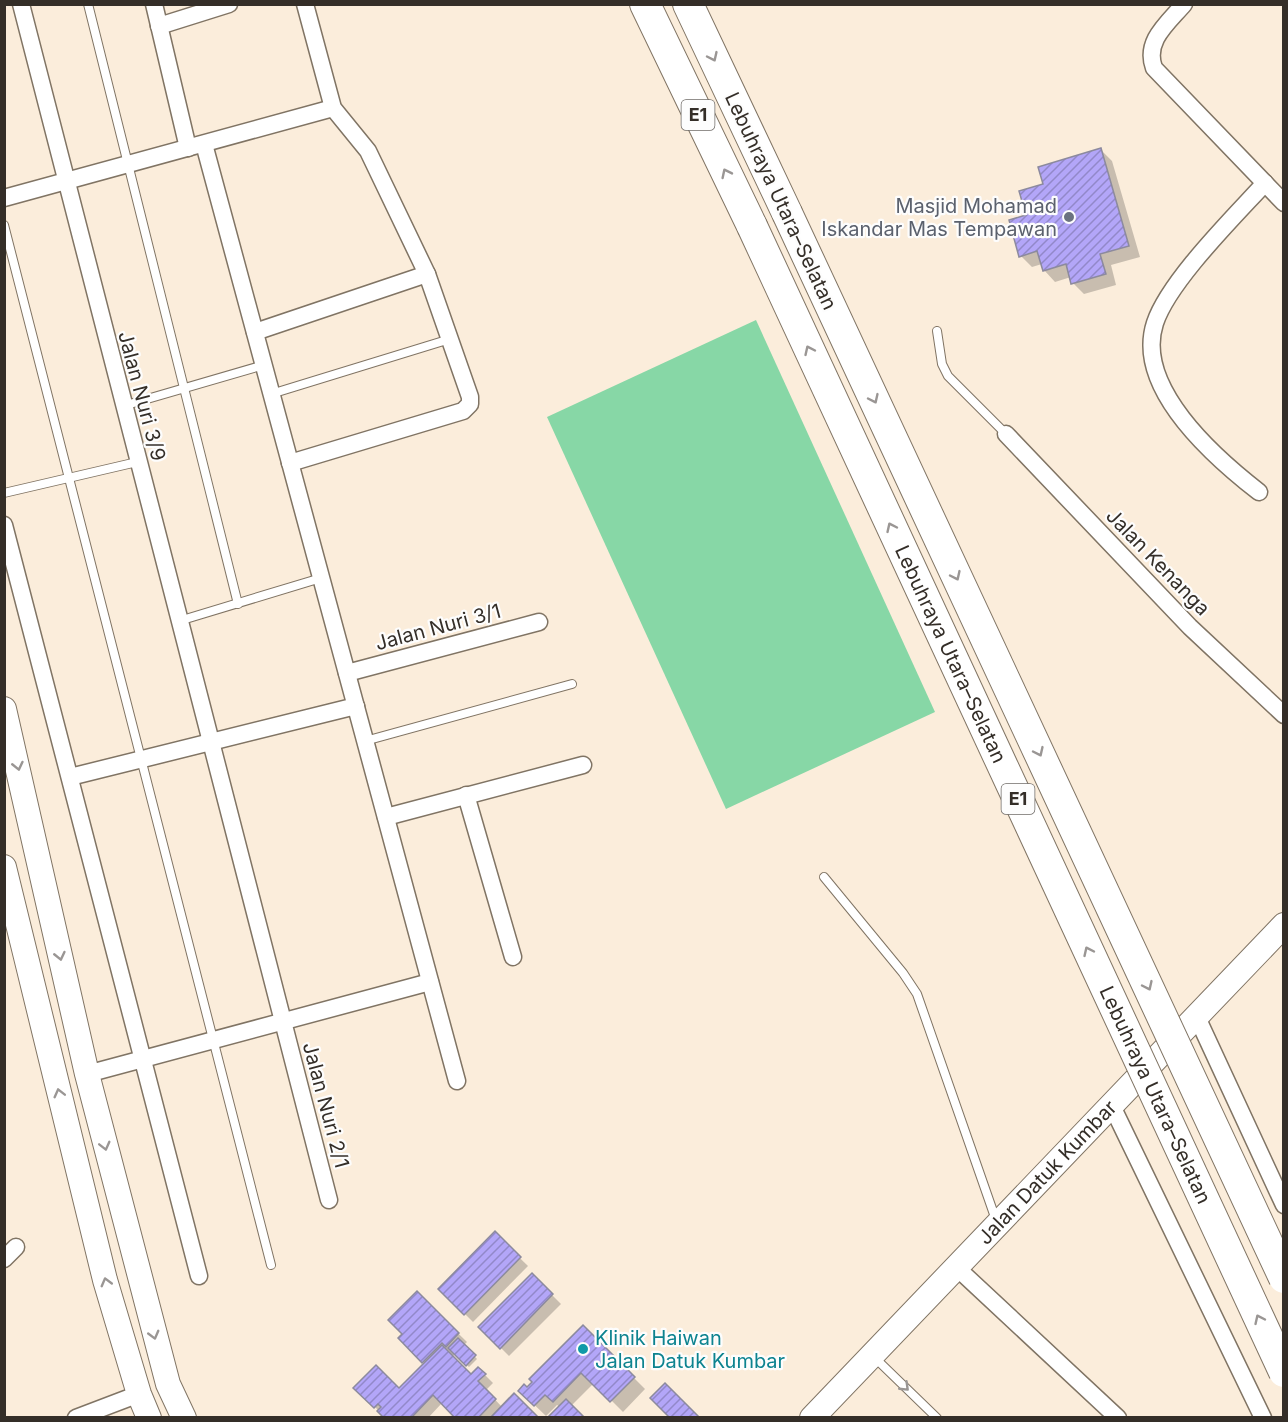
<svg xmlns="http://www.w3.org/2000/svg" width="1288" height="1422" viewBox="0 0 1288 1422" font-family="Inter,sans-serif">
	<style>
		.grass { fill: #87d7a6 }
		.shadow { fill: #0003 }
		.building { fill: url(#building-hatch); stroke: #8c8a9d; stroke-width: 1.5 }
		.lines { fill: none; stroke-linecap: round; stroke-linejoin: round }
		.lane-casing { stroke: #807464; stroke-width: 10 }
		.street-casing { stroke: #807464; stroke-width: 19 }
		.secondary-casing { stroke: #807464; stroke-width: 26 }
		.highway-casing { stroke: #807464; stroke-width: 32 }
		.lane { stroke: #fff; stroke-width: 8 }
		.street { stroke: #fff; stroke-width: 16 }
		.secondary { stroke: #fff; stroke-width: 24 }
		.highway { stroke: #fff; stroke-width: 30 }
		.highway-bridge-casing { stroke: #807464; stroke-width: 32; stroke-linecap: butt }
		.highway-bridge { stroke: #fff; stroke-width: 30 }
		.oneway { stroke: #9a9694 }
		.worship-dot { fill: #6b7280; stroke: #fdfdfd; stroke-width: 2 }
		.culture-dot { fill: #0f9aa8; stroke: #fdfdfd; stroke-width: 2 }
		.labels { text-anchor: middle; stroke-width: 4.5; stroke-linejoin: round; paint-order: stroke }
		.shield { fill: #fdfdfd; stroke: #706c68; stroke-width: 1.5 }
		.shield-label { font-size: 18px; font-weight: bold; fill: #342e28 }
		.street-label { font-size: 20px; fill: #342e28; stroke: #fdfdfd }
		.worship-label { font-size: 20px; fill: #5b616d; stroke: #fdfdfd; text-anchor: end }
		.culture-label { font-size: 20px; fill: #0d838f; stroke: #fdfdfd; text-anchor: start }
	</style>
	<defs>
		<pattern id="building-hatch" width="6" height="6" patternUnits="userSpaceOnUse" patternTransform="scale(1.5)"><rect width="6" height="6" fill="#b3a6f8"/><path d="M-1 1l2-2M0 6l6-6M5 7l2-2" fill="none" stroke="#9288c9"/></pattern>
	</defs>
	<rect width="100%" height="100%" fill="#fbeddb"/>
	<polygon class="grass" points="756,320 935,712 726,809 547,417"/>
	<g class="shadow">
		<polygon points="1101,150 1112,161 1140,257 1111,265 1116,285 1084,294 1073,283 1071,277 1055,282 1044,270 1042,264 1032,267 1021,256 1028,216 1044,185"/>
		<polygon points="495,1234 528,1266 473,1322 440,1289"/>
		<polygon points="532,1275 561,1304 509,1356 480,1327"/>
		<polygon points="417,1293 467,1342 464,1345 477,1359 469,1367 455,1354 452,1357 471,1376 485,1375 493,1383 486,1390 502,1407 537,1418 457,1418 442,1403 428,1418 386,1418 356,1388 399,1390 425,1364 400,1338 404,1334"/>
		<polygon points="583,1327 645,1389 623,1412 594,1383 571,1406 560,1407 557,1405 546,1416 520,1391 527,1389"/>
	</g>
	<g class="building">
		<polygon points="1101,148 1129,246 1100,254 1106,274 1071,284 1066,264 1043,271 1037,251 1019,257 1009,220 1026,215 1019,191 1043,184 1038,167"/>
		<polygon points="495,1231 521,1257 464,1315 438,1289"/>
		<polygon points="532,1273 553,1294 500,1349 478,1327"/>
		<polygon points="417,1291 459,1333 446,1347 442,1343 422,1363 398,1338 402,1334 388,1320"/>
		<polygon points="583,1325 635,1377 610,1402 581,1373 553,1402 545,1395 534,1406 518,1391 524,1384 527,1387 532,1382 529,1379"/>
		<polygon points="458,1338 476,1355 466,1366 448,1348"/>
		<polygon points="442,1345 471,1374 478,1367 486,1374 478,1381 496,1399 478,1418 455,1418 433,1395 411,1418 384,1418 377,1411 381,1407 378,1404 374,1408 353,1388 376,1365 399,1388"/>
		<polygon points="665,1383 700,1418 670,1418 650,1398"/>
		<polygon points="514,1393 539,1418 490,1418"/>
		<polygon points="566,1399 585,1418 547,1418"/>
	</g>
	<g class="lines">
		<g class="lane-casing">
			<g id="lane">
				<polyline points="88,4 238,604"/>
				<polyline points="4,225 271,1265"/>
				<polyline points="937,331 942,364 948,376 1006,434"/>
				<polyline points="271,394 450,339"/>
				<polyline points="123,406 264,365"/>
				<polyline points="4,493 137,462"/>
				<polyline points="179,621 321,578"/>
				<polyline points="365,741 572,684"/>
				<polyline points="824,877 903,973 917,994 996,1220"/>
				<polyline points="873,1356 937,1418"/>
			</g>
		</g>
		<g class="street-casing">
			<g id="street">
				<polyline points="21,4 329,1200"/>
				<polyline points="154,4 188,148"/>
				<path d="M1184,4C1168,23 1144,41 1154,68L1284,203"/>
				<polyline points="159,26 229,4"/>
				<polyline points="204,144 457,1081"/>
				<polyline points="4,198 333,108"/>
				<polyline points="255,332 427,274"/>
				<polyline points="1006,434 1190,627 1284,715"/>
				<polyline points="290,463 463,411 470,404 470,397 427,274 368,151 333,108 305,4"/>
				<path d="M1259,492C1214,457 1134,387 1155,323C1169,281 1234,217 1265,183"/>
				<polyline points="4,525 199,1276"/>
				<polyline points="347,673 539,622"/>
				<polyline points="70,777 356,706"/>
				<polyline points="466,795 513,957"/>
				<polyline points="386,817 583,765"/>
				<polyline points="1196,1015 1284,1205"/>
				<polyline points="87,1074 430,982"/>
				<polyline points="1111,1104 1263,1418"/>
				<polyline points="4,1259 16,1247"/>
				<polyline points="956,1267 1118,1418"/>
				<polyline points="76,1418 139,1394"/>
			</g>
		</g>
		<g class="secondary-casing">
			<g id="secondary">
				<polyline points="4,709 87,1074 168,1384 184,1418"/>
				<polyline points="4,867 105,1280 139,1394 149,1418"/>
				<path id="s1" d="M812,1418L1284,925"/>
			</g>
		</g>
		<g class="highway-casing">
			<g id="highway">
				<polyline points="645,4 752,226"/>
				<polyline points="688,4 787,213"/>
			</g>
		</g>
		<use href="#lane" class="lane"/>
		<use href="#street" class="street"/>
		<use href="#secondary" class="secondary"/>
		<use href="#highway" class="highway"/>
		<g class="highway-bridge-casing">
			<g id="highway-bridge">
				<polyline points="787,213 1284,1278"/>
				<path id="s2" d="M752,226L1284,1372"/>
			</g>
		</g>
		<use href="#highway-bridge" class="highway-bridge"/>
	</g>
	<defs><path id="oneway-chevron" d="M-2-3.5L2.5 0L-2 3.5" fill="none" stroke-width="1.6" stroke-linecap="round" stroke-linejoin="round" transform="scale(1.5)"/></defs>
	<g class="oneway">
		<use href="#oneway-chevron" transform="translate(713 57) rotate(65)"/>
		<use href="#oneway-chevron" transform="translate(726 173) rotate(-116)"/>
		<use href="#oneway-chevron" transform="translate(809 350) rotate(-115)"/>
		<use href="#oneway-chevron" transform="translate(874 399) rotate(65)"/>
		<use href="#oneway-chevron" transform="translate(891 527) rotate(-115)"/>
		<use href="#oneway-chevron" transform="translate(956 576) rotate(65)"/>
		<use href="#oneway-chevron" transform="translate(1039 752) rotate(65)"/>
		<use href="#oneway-chevron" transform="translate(18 766) rotate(77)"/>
		<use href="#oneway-chevron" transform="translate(1088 951) rotate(-115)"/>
		<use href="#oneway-chevron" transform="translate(60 956) rotate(77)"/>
		<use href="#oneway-chevron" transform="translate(1148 986) rotate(65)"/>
		<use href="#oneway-chevron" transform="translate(59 1093) rotate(-104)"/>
		<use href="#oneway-chevron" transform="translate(105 1146) rotate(76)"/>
		<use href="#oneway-chevron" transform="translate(106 1282) rotate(-105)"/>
		<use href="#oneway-chevron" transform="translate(1259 1319) rotate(-115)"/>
		<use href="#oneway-chevron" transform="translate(154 1335) rotate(75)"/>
		<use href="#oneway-chevron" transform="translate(905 1387) rotate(44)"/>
	</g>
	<circle class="worship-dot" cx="1069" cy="217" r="6"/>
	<circle class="culture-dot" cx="583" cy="1349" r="6"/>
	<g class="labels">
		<g class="shield">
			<rect x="681.5" y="100" width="33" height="30" rx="4.5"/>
			<rect x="1001.5" y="784" width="33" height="30" rx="4.5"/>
		</g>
		<g class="shield-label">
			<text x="698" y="121">E1</text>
			<text x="1018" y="805">E1</text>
		</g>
		<g class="street-label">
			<text transform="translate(781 201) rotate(65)" y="7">Lebuhraya Utara–Selatan</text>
			<text transform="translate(142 396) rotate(75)" y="7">Jalan Nuri 3/9</text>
			<text transform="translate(1158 562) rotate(46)" y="7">Jalan Kenanga</text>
			<text transform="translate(438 627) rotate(-15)" y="7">Jalan Nuri 3/1</text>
			<text dy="7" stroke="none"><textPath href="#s2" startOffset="472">Lebuhraya Utara–Selatan</textPath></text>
			<text dy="7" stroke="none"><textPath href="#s2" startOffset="958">Lebuhraya Utara–Selatan</textPath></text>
			<text transform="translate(326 1105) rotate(75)" y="7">Jalan Nuri 2/1</text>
			<text dy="7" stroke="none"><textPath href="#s1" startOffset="340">Jalan Datuk Kumbar</textPath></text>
		</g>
		<g class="worship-label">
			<text x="1057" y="213">Masjid Mohamad<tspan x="1057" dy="23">Iskandar Mas Tempawan</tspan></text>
		</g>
		<g class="culture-label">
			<text x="595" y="1345">Klinik Haiwan<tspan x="595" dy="23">Jalan Datuk Kumbar</tspan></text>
		</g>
	</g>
	<rect width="1288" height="1422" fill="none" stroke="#342e28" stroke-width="12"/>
</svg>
